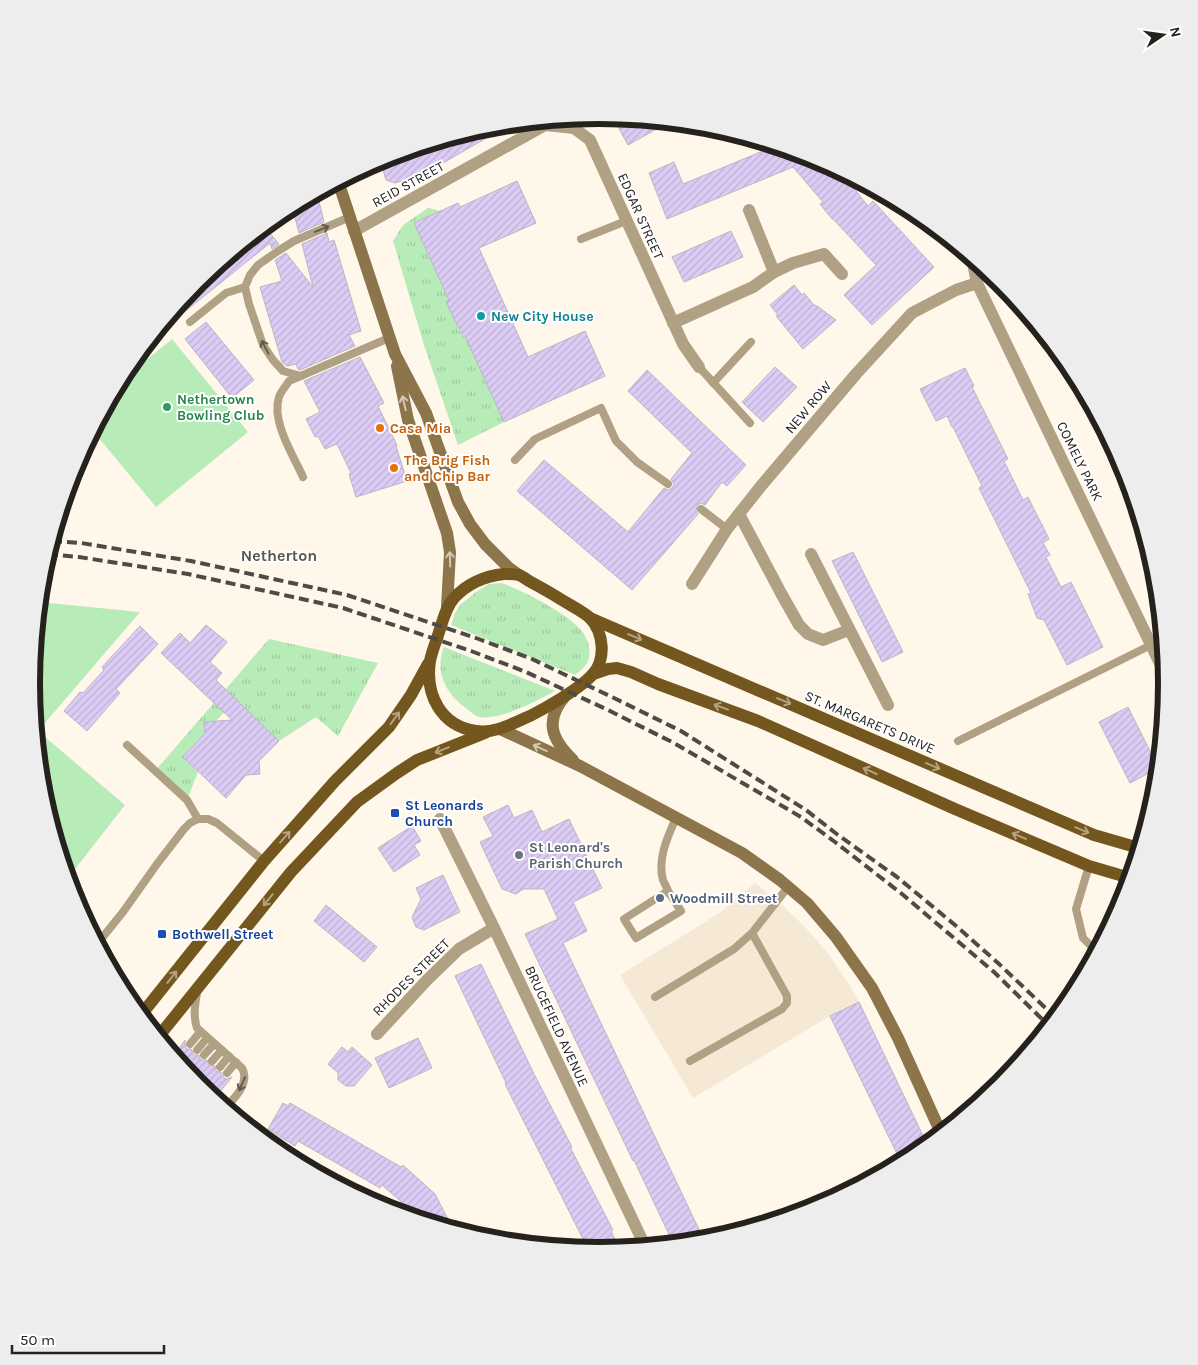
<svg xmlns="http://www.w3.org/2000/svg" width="1198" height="1365" viewBox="0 0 1198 1365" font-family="Karla,sans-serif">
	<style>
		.built { fill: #f5e9d5 }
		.grass { fill: url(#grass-tufts) }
		.pitch { fill: #b7ecb8 }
		.building { fill: url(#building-hatch); stroke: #bbb6c3 }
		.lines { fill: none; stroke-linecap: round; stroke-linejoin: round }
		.lane { stroke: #b0a084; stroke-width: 8 }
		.street { stroke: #b0a084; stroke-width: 12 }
		.secondary { stroke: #8d754b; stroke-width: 12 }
		.primary { stroke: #74571e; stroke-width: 12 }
		.rail { stroke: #4e4a45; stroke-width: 4; stroke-dasharray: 10 5; stroke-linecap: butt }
		.oneway { stroke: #645b4c }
		.oneway2 { stroke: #d1c8b7 }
		.oneway3 { stroke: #b3a383 }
		.culture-dot { fill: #0f9aa8; stroke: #fff; stroke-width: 2 }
		.leisure-dot { fill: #2e9e5b; stroke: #fff; stroke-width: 2 }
		.food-dot { fill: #e8710a; stroke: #fff; stroke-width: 2 }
		.transit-dot { fill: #1a4fb4; stroke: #fff; stroke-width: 2 }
		.worship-dot { fill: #6b7280; stroke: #fff; stroke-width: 2 }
		.service-dot { fill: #5c6f8a; stroke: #fff; stroke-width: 2 }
		.labels { text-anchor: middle; stroke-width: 4; stroke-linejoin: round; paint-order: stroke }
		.street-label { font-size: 14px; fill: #25221e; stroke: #fff }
		.culture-label { font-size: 14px; font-weight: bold; fill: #0d838f; stroke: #fff; text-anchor: start }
		.leisure-label { font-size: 14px; font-weight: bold; fill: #27864d; stroke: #fff; text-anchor: start }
		.food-label { font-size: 14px; font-weight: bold; fill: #c56008; stroke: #fff; text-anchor: start }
		.transit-label { font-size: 14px; font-weight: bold; fill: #164399; stroke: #fff; text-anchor: start }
		.worship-label { font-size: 14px; font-weight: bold; fill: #5b616d; stroke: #fff; text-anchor: start }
		.service-label { font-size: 14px; font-weight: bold; fill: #4e5e75; stroke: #fff; text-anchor: start }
		.quarter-label { font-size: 16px; font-weight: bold; fill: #5d574b; stroke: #fff }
		.rim { fill: none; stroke: #25221e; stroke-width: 6 }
	</style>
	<defs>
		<pattern id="grass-tufts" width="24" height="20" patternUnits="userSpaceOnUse" patternTransform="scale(1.25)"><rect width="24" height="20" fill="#b7ecb8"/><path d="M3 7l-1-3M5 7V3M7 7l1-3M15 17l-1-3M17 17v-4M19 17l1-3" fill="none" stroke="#9dca9e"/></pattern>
		<pattern id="building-hatch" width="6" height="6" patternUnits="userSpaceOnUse" patternTransform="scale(1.25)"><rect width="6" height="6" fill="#dcccf5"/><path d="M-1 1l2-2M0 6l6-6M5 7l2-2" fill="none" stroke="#bdafd2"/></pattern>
	</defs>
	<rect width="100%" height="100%" fill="#fff7e9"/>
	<polygon class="built" points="755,883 782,905 804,926 827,952 849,984 859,1002 830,1016 693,1098 620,975 721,912"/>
	<g class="grass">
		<polygon points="428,208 441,211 414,223 449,300 447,302 462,337 465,336 504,422 458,445 424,345 393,241 403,225"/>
		<path d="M501,583C519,588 568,614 580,629C587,636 591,648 589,658C588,665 580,671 575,675L451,625L455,613L461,604L476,592L489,584Z"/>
		<polygon points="269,639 378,663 338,736 316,717 279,741 236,700 216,721 204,722 205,733 183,757 198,772 187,800 155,771"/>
		<path d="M444,647L555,691C539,700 498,721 480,717C476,717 471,712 467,709C446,694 434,672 444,647Z"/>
	</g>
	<g class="pitch">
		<polygon points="172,339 248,432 156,507 93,431 118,383"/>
		<polygon points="39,602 140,612 38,731 125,805 68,878 42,793 31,682"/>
	</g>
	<g class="building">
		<polygon points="626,117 635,118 669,122 628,145 616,123"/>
		<polygon points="500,124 502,129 436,167 414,177 395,183 386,180 380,159 382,158 489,126"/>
		<polygon points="775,146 817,158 834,167 846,182 848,181 868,206 873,201 934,267 872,325 844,295 876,265 833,219 832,219 820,204 823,202 793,167 667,219 649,173 674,162 683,184"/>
		<polygon points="517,181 536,223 479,248 528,357 585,331 605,376 504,422 465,336 463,337 446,302 449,300 414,223 458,203 460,207"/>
		<polygon points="317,193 324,222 299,233 292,206"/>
		<polygon points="264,226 279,244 272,249 270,243 177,318 172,312 198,281"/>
		<polygon points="731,231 743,257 684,282 672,257"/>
		<polygon points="327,233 329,242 334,240 361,331 349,335 355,346 300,370 298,369 296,364 287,366 282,362 260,287 282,281 275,260 286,253 313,287 302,244"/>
		<polygon points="794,285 802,295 804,293 814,305 817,306 836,320 803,349 776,316 778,315 770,305"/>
		<polygon points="206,322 254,380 232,398 185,339"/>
		<polygon points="360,357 384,403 378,406 397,445 396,446 407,481 356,497 349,474 351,473 337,444 325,449 318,436 315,437 306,419 320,412 304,381"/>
		<polygon points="775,367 797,387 763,422 742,402"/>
		<polygon points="965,368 974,386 972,387 1008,459 1004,461 1023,500 1028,497 1049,539 1043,543 1050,555 1046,557 1061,587 1071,582 1103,647 1067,665 1044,620 1037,618 1028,594 1031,593 979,488 982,486 953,427 952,427 947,416 936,421 920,389"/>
		<polygon points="647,370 746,465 727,486 722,482 705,505 701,503 697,505 696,511 698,514 632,590 517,491 544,460 628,532 664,488 668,490 672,488 674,484 671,479 692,453 628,391"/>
		<polygon points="853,552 903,652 882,662 832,561"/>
		<polygon points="206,625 227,642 210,662 222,673 216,680 279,741 259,761 260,774 246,775 226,798 183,757 205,733 204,722 232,720 161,653 180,633 190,643"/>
		<polygon points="140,626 158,644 116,689 120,693 87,731 64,711 80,692 83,693 104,670 102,667"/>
		<polygon points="1128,707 1158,767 1158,768 1130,783 1099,722"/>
		<polygon points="508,805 514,818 532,810 542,832 569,819 602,888 573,902 587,931 563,943 704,1240 673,1243 634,1160 633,1161 525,934 558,919 544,889 523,889 516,894 502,889 480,842 493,836 483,817"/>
		<polygon points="412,826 421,841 414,845 420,855 394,872 378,848"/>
		<polygon points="443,875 460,912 424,930 416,927 412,917 421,899 416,888"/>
		<polygon points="326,905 377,947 364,962 314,921"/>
		<polygon points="481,964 534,1074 572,1147 570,1147 613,1230 611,1231 619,1248 599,1250 588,1249 505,1084 506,1083 455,976"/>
		<polygon points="859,1002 927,1144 914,1155 901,1162 830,1016"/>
		<polygon points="418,1038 432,1068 389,1088 375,1058"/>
		<polygon points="185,1040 185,1046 187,1049 191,1049 194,1055 199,1055 200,1059 202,1060 207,1060 209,1065 215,1066 216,1071 221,1072 224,1078 227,1079 232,1077 215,1098 197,1084 174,1055"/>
		<polygon points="342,1047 348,1052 352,1047 372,1065 354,1086 346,1086 338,1080 338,1073 328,1064"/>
		<polygon points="283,1103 288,1106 290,1103 401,1167 403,1165 435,1194 453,1229 421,1219 382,1185 380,1188 298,1141 295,1146 268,1129"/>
	</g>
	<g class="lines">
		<g class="lane">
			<polyline points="581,239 626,221"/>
			<polyline points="190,322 226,293 245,287"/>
			<polyline points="699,367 750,423"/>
			<polyline points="301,376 283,371 273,360 263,345 249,304 245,287 250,275 258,265 278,251 294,241 350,217"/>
			<polyline points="713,383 751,342"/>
			<polyline points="515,460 535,439 601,408 616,441 637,462 668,484"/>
			<path d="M303,477C293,455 271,421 279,397C281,391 286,386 289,381L389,338"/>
			<polyline points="701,509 727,529"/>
			<polyline points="958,741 1151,645"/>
			<polyline points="127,745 187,800 198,819"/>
			<polyline points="1089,866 1076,909 1083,938 1096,951"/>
			<path d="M668,891L681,911L636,938L624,919L668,891C667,887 664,883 663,880C657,859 668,836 676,818"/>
			<polyline points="98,943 123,912 157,864 184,829 190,823 198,819 208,819 217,823 264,861"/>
			<path d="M197,993C195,1005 193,1016 197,1028L242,1068C250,1082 236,1097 226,1107"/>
			<polyline points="655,997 734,949 752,933 788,887"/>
			<polyline points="190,1044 200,1032"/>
			<polyline points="197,1050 207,1038"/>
			<polyline points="204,1055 214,1044"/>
			<polyline points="212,1061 222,1050"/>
			<polyline points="690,1061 782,1009 787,1003 787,996 752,933"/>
			<polyline points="220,1067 229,1056"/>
			<polyline points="227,1073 236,1062"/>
		</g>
		<g class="street">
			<polyline points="574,128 590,140 683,344 699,367"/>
			<polyline points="354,231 545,125 574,128 580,117"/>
			<polyline points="972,258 977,283 1166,676"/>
			<polyline points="774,272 793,263 824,254 842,274"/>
			<polyline points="673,323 753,287 774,272 749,210"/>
			<polyline points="739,514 782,595 799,625 808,634 823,640 849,630"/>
			<polyline points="811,554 888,705"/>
			<polyline points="692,584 727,529 761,486 856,374 912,313 956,290 977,283"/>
			<polyline points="440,819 494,928 645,1246"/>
			<polyline points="377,1034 426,981 459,949 494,928"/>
		</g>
		<g class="secondary">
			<polyline points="338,181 395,354 426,413 458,502 470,524 485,544 508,567 519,575"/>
			<polyline points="397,366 408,420 447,533 450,552 447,607"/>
			<path d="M566,695C544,720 551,739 573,760"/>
			<polyline points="500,729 580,766 742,853 780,880 807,903 836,937 872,988 898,1038 941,1133"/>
		</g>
		<g class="primary">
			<path d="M504,574C509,574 515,574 519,575C522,576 526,579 529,581C540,587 551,593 562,600C570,605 584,612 590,618C604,633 606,659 593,674C581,688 546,708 530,716C513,723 495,734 476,731C441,726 425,695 430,661C432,651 436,642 439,632C443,620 446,607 454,598C468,583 484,576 504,574Z"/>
			<polyline points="590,618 1094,835 1139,848"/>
			<polyline points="593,674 608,669 617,668 631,672 658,684 758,721 955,809 1089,866 1130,878"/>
			<polyline points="141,1015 264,861 335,781 389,727 411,695 428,664"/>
			<polyline points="159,1036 291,872 357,802 397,773 417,760 485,733"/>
		</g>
		<g class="rail">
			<polyline points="52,541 81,543 191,561 347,595 476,638 532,659 614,698 681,731 806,810 838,835 897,877 955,925 998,963 1055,1017"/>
			<polyline points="48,554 79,557 188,574 343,608 471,651 526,672 608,710 674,743 801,817 835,842 902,894 994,972 1048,1025"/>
		</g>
	</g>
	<defs><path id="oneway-shaft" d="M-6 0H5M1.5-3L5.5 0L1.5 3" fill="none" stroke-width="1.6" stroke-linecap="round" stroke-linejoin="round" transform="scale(1.25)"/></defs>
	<g class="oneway">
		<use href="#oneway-shaft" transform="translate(322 229) rotate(-22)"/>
		<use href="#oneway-shaft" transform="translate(265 347) rotate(-118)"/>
		<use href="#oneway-shaft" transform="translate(242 1084) rotate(114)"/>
	</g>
	<g class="oneway2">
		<use href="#oneway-shaft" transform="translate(404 403) rotate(-103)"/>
		<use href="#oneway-shaft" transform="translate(450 559) rotate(-92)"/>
		<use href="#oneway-shaft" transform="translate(540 748) rotate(-155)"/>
	</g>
	<g class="oneway3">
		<use href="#oneway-shaft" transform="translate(635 637) rotate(23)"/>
		<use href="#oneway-shaft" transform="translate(784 701) rotate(23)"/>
		<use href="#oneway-shaft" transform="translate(721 707) rotate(-160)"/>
		<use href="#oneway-shaft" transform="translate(395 718) rotate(-54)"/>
		<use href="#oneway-shaft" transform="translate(442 750) rotate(158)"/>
		<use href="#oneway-shaft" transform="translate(933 766) rotate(23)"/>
		<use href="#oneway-shaft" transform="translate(870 771) rotate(-156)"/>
		<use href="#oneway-shaft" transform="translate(1082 830) rotate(23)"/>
		<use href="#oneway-shaft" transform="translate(1019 836) rotate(-157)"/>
		<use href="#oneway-shaft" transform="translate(285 837) rotate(-48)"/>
		<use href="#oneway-shaft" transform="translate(268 900) rotate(129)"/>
		<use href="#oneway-shaft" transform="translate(172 977) rotate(-52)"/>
	</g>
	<circle class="culture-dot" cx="481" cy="316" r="5"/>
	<circle class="leisure-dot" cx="167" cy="407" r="5"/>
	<g class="food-dot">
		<circle cx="380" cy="428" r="5"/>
		<circle cx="394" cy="468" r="5"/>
	</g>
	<g class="transit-dot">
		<rect x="390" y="808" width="10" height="10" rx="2.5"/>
		<rect x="157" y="929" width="10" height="10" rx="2.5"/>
	</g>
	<circle class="worship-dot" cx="519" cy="855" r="5"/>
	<circle class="service-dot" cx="660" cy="898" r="5"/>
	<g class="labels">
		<g class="street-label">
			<text transform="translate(408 184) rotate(-29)" y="5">REID STREET</text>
			<text transform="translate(641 216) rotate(66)" y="5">EDGAR STREET</text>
			<text transform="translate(808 407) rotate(-50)" y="5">NEW ROW</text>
			<text transform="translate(1080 461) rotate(64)" y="5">COMELY PARK</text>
			<text transform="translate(870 722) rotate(23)" y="5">ST. MARGARETS DRIVE</text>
			<text transform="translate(411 977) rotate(-45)" y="5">RHODES STREET</text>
			<text transform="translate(557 1026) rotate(65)" y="5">BRUCEFIELD AVENUE</text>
		</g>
		<g class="culture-label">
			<text x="491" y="321">New City House</text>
		</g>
		<g class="leisure-label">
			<text x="177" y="404">Nethertown<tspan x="177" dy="16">Bowling Club</tspan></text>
		</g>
		<g class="food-label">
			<text x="390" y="433">Casa Mia</text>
			<text x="404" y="465">The Brig Fish<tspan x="404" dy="16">and Chip Bar</tspan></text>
		</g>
		<g class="transit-label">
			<text x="405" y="810">St Leonards<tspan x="405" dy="16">Church</tspan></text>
			<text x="172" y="939">Bothwell Street</text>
		</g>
		<g class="worship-label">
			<text x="529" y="852">St Leonard's<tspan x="529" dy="16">Parish Church</tspan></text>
		</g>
		<g class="service-label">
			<text x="670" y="903">Woodmill Street</text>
		</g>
		<g class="quarter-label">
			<text x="279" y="561">Netherton</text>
		</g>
	</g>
	<path d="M0 0H1198V1365H0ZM40 683a559 559 0 1 1 1118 0a559 559 0 1 1-1118 0Z" fill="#eeeded" fill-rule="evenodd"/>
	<path class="rim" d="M40 683a559 559 0 1 1 1118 0a559 559 0 1 1-1118 0Z"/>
	<g transform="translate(1163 35) rotate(77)" stroke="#ffffff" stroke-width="4" paint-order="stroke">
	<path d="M0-4L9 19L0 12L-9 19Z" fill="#25221e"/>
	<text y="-8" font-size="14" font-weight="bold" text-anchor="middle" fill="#25221e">N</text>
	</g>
	<path d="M12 1345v8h152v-8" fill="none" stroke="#25221e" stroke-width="2.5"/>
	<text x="20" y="1345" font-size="15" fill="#25221e" stroke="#ffffff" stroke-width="4" paint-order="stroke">50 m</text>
</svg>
